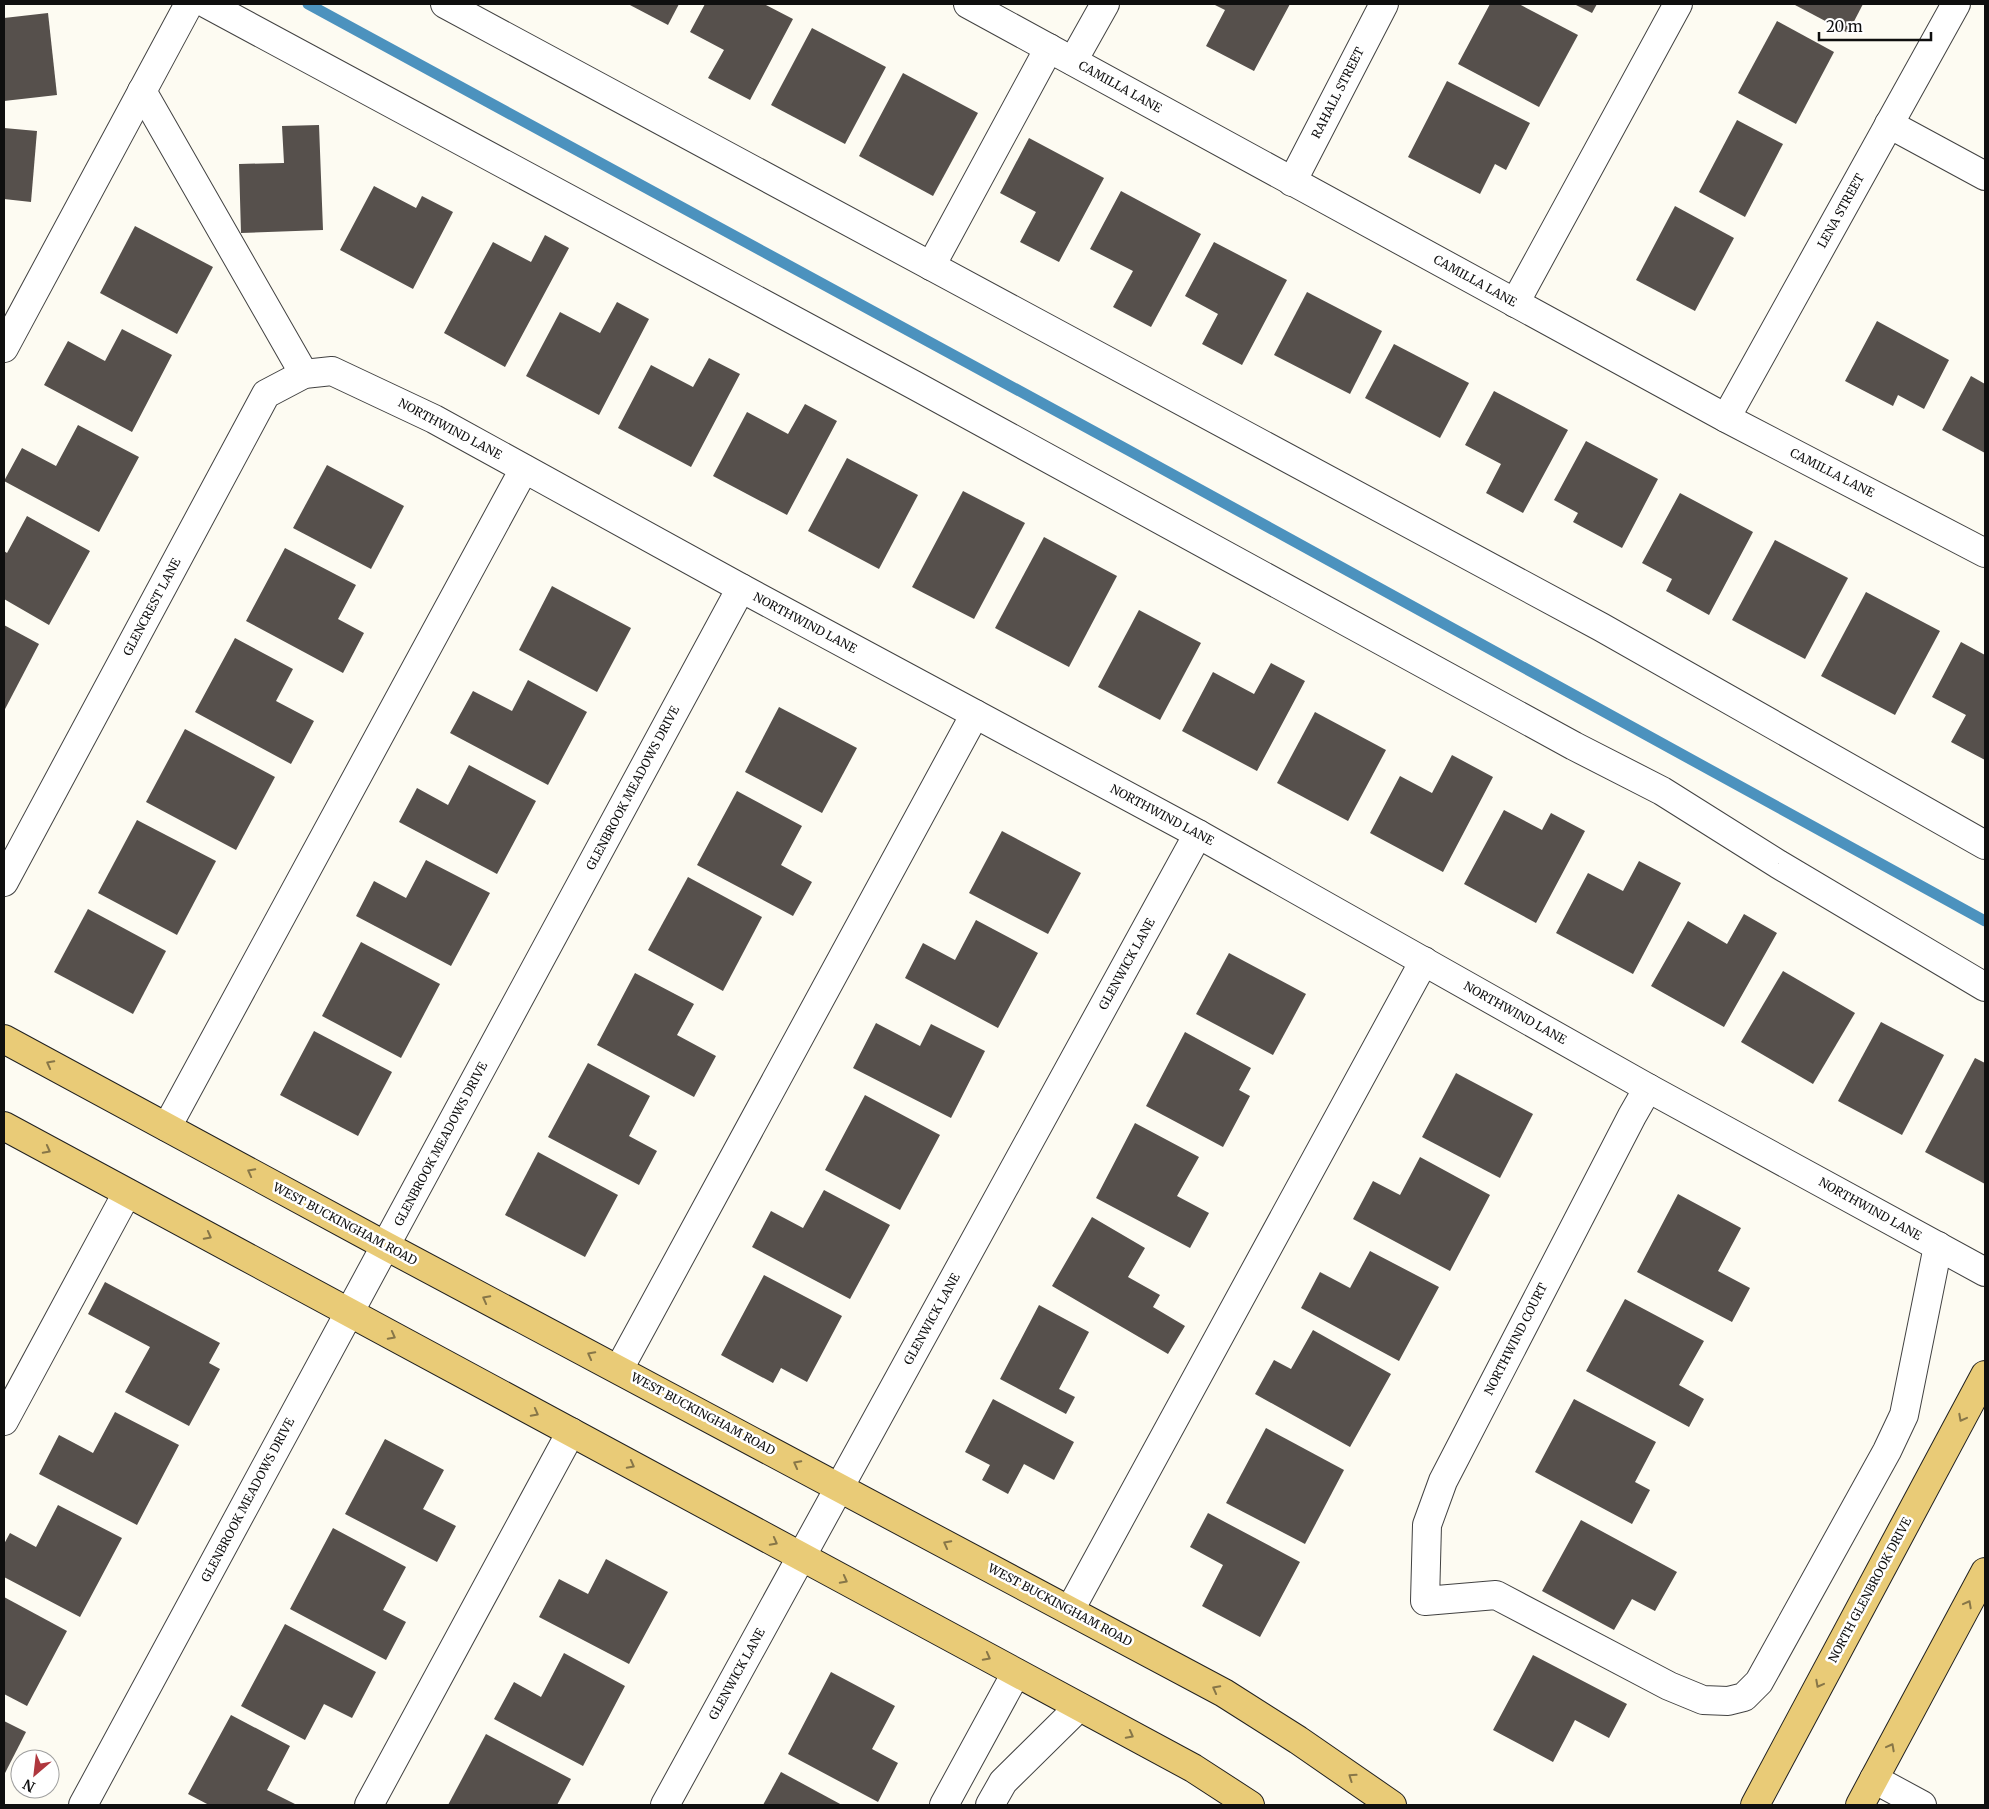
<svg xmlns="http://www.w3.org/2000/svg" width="1989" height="1809" viewBox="0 0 1989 1809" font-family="Merriweather,serif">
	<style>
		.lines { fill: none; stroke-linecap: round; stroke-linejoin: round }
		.stream { stroke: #4c92be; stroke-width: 11 }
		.building { fill: #56504c }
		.minor-casing { stroke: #424242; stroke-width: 30 }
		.major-casing { stroke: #202020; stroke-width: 30 }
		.minor { stroke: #fff; stroke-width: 28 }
		.major { stroke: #e9cb77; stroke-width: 28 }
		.oneway { stroke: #877648 }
		.labels { text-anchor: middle; stroke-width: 5; stroke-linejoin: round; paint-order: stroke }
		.street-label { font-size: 12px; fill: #0f0f0f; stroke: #fff }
	</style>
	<rect width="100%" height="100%" fill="#fdfbf2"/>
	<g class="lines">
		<polyline class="stream" points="308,4 1128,450 1985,921"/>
	</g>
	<g class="building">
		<polygon points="628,4 679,4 668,25"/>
		<polygon points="705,4 764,4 793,19 750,100 708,78 724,50 690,32"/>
		<polygon points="1213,4 1290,4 1254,71 1206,46 1225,10"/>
		<polygon points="1490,4 1519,4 1578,35 1539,107 1458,64"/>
		<polygon points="1574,4 1597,4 1592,13"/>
		<polygon points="1796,4 1863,4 1848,33 1795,5"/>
		<polygon points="48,13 57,95 4,101 4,18"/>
		<polygon points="1777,21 1834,52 1796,124 1738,93"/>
		<polygon points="812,28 886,67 845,144 771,105"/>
		<polygon points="903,73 978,113 933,196 859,156"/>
		<polygon points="1447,81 1530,123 1506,170 1495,164 1480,194 1408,157"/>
		<polygon points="1737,120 1783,144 1745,217 1699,192"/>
		<polygon points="319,125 323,230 241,233 239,164 284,163 282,126"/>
		<polygon points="4,128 37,131 31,202 4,199"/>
		<polygon points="1029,138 1104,178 1059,262 1020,242 1036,212 1000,193"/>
		<polygon points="374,186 416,208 422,196 453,212 413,289 340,250"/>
		<polygon points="1121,191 1201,234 1151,327 1113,307 1133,271 1090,249"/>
		<polygon points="1675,206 1734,238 1695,311 1636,280"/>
		<polygon points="135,226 213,267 177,334 100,293"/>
		<polygon points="545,235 569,248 505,367 444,333 493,242 531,262"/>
		<polygon points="1214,242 1287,280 1242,365 1202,344 1218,314 1185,296"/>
		<polygon points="1307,292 1382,331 1350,394 1274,355"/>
		<polygon points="617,302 649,319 599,415 526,376 560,312 600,333"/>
		<polygon points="1877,321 1949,360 1924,409 1898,395 1893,406 1845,381"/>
		<polygon points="122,329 172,355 132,432 44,385 68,341 105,361"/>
		<polygon points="1394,344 1469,383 1440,438 1365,398"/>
		<polygon points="709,358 740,374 691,467 618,428 651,365 693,387"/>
		<polygon points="1971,376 1985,384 1985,453 1942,430"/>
		<polygon points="1494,391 1568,430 1523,513 1486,493 1501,464 1465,445"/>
		<polygon points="805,404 837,421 787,515 713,476 747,412 788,434"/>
		<polygon points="78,425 139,457 99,532 4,481 22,448 56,466"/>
		<polygon points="1586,441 1658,479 1622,548 1573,522 1578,513 1554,500"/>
		<polygon points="847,458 918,495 879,569 808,531"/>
		<polygon points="327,465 404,506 371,569 293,528"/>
		<polygon points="963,491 1025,523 974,619 912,587"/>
		<polygon points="1680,493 1753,532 1709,615 1666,591 1672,579 1642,563"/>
		<polygon points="27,516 90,551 49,625 4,599 4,551 7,553"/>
		<polygon points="1044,537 1117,576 1069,667 995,628"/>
		<polygon points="1775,540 1848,578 1805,659 1732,620"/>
		<polygon points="285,548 356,585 338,619 364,633 343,673 246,621"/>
		<polygon points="552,586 631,628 597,692 519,650"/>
		<polygon points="1866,592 1940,631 1895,715 1821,676"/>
		<polygon points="1139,610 1201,643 1160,720 1098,687"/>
		<polygon points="4,625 39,644 4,711"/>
		<polygon points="235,638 293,669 276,701 314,721 291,764 195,712"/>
		<polygon points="1961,642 1985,655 1985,760 1951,742 1966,715 1932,697"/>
		<polygon points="1271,663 1305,681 1257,771 1182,731 1213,672 1254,694"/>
		<polygon points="528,680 587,712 548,785 450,733 473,691 512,711"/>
		<polygon points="779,707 857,748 822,813 745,772"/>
		<polygon points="1315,712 1386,750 1348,821 1277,783"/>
		<polygon points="185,729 275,777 236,850 146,802"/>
		<polygon points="1452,755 1493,777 1443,872 1370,833 1400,776 1432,793"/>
		<polygon points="469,765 536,801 497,874 399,822 417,788 448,805"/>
		<polygon points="737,791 802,826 781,865 812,882 793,916 697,865"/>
		<polygon points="1504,810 1542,830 1551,813 1585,831 1536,923 1464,884"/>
		<polygon points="137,820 216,861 177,935 98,893"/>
		<polygon points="1002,831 1081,873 1048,934 969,893"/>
		<polygon points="426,860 490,893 451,966 356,916 374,881 406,898"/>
		<polygon points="1639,861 1681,883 1633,974 1556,933 1588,873 1623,891"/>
		<polygon points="688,877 762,917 723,991 648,950"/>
		<polygon points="88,909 166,951 133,1014 54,972"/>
		<polygon points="1744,914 1777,933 1724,1027 1651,986 1688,921 1727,944"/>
		<polygon points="976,920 1038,953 998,1028 905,978 923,943 955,960"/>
		<polygon points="361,942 440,984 401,1058 322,1016"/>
		<polygon points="1229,953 1306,994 1273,1055 1196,1014"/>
		<polygon points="1783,971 1855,1013 1813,1084 1741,1042"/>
		<polygon points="635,973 694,1004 677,1035 716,1056 694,1097 597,1045"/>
		<polygon points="1881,1022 1944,1055 1902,1135 1838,1101"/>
		<polygon points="876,1023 920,1046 931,1024 985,1051 951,1118 853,1068"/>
		<polygon points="314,1031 392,1072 358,1136 280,1095"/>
		<polygon points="1185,1032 1251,1068 1239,1090 1250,1096 1223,1147 1146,1106"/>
		<polygon points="1975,1058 1985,1063 1985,1184 1925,1152"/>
		<polygon points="588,1063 650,1096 629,1136 657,1151 639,1185 548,1137"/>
		<polygon points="1456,1073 1533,1114 1500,1178 1422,1137"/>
		<polygon points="865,1095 940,1135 900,1210 825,1170"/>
		<polygon points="1135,1123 1199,1157 1177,1196 1209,1213 1190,1248 1096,1198"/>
		<polygon points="538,1152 618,1195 585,1257 505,1215"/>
		<polygon points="1420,1157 1490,1195 1450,1271 1353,1219 1373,1181 1400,1195"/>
		<polygon points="824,1190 890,1225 850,1299 752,1247 771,1211 803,1228"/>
		<polygon points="1678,1194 1741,1228 1718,1271 1750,1288 1732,1322 1637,1272"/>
		<polygon points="1092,1217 1145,1248 1128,1277 1160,1295 1153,1307 1185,1326 1168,1354 1052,1286"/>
		<polygon points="1370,1251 1439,1287 1399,1361 1301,1308 1320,1272 1350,1288"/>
		<polygon points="764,1275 842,1316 807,1382 781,1368 773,1383 721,1355"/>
		<polygon points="105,1282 220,1343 209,1363 220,1369 189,1426 125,1392 150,1347 88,1314"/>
		<polygon points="1625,1299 1704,1341 1679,1385 1704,1399 1689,1427 1586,1371"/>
		<polygon points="1039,1305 1089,1332 1059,1389 1075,1397 1066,1414 1000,1379"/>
		<polygon points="1313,1330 1391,1374 1350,1447 1255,1394 1274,1360 1291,1369"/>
		<polygon points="993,1399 1074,1442 1054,1480 1024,1464 1008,1494 982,1480 990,1465 965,1452"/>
		<polygon points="1574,1399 1656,1442 1635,1482 1650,1490 1632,1524 1535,1472"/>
		<polygon points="115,1412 179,1445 137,1525 39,1474 59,1435 93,1453"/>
		<polygon points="1266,1428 1344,1470 1305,1544 1226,1503"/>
		<polygon points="385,1439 444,1470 423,1509 456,1526 437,1562 345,1514"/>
		<polygon points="58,1505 122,1538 80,1617 4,1577 4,1544 10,1533 36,1547"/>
		<polygon points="1208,1513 1300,1562 1260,1637 1202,1606 1223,1565 1190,1547"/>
		<polygon points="1581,1520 1677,1572 1655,1611 1632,1599 1614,1630 1542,1591"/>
		<polygon points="333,1528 406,1567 383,1610 406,1622 386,1660 290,1609"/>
		<polygon points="606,1559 668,1592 629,1664 539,1617 559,1579 588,1594"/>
		<polygon points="4,1597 67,1631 27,1706 4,1694"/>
		<polygon points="285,1624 376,1672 352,1718 324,1704 305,1740 241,1706"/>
		<polygon points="564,1653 625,1686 583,1766 494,1719 514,1682 541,1697"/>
		<polygon points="1533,1655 1627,1704 1609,1738 1575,1720 1553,1762 1493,1730"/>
		<polygon points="831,1672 895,1706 872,1749 898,1763 878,1802 788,1754"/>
		<polygon points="231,1715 290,1746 267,1790 297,1805 209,1805 188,1794"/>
		<polygon points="4,1721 26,1732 4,1775"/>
		<polygon points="486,1734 571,1779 557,1805 448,1805"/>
		<polygon points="781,1772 842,1805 763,1805"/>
	</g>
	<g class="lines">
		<g class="minor-casing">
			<g id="minor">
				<polyline points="207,4 914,385 1574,746 1662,791 1778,864 1985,987"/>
				<polyline points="445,4 1601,627 1985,845"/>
				<polyline points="968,4 1726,418 1985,553"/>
				<polyline points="1073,61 1105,4"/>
				<polyline points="142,91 304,374"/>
				<polyline points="1889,124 1985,176"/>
				<polyline points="1292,182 1384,4"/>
				<polyline points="931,266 1049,48"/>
				<polyline points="1515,303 1678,4"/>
				<polyline points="4,348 189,4"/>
				<polyline points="1726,418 1956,4"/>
				<polyline points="4,882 266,394 304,374 332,371 434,419 741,588 1198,834 1648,1088 1985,1272"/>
				<polyline points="1648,1088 1632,1116 1443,1481 1427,1525 1425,1601 1496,1595 1669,1686 1703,1700 1728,1701 1744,1697 1759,1682 1887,1451 1904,1415 1938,1246"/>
				<polyline points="167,1127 524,469"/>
				<polyline points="619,1369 975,714"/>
				<polyline points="4,1421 127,1193"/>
				<polyline points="1070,1610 1424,961"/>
				<polyline points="1874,1779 1922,1805"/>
				<polyline points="83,1805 741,588"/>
				<polyline points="369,1805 571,1432"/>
				<polyline points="665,1805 1198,834"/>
				<polyline points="944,1805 1016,1673"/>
				<polyline points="990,1805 1003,1782 1079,1707"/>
			</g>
		</g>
		<g class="major-casing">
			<g id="major">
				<polyline points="4,1039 386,1246 1224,1693 1298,1740 1392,1805"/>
				<polyline points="4,1126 1193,1768 1250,1805"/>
				<polyline points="1755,1805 1985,1375"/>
				<polyline points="1860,1805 1985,1572"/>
			</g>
		</g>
		<use href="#minor" class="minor"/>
		<use href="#major" class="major"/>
	</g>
	<defs><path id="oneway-chevron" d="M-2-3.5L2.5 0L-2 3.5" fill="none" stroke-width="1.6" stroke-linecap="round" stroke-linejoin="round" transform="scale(1.25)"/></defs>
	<g class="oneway">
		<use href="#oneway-chevron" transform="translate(50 1064) rotate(-152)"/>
		<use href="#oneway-chevron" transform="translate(47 1150) rotate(28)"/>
		<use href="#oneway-chevron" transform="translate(251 1172) rotate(-152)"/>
		<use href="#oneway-chevron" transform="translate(208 1236) rotate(28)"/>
		<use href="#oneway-chevron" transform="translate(486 1299) rotate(-152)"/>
		<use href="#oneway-chevron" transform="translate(392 1336) rotate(28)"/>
		<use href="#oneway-chevron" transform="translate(591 1355) rotate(-152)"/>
		<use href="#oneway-chevron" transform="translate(535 1413) rotate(28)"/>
		<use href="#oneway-chevron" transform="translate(1962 1418) rotate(118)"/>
		<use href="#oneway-chevron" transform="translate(797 1464) rotate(-152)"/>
		<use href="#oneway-chevron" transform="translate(631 1465) rotate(28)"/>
		<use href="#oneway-chevron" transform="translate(774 1542) rotate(28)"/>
		<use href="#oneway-chevron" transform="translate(947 1544) rotate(-152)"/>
		<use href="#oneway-chevron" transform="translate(844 1580) rotate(28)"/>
		<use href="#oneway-chevron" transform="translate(1968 1604) rotate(-62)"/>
		<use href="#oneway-chevron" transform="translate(987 1657) rotate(28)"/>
		<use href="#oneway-chevron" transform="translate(1819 1684) rotate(118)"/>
		<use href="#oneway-chevron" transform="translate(1216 1689) rotate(-152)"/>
		<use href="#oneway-chevron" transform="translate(1130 1735) rotate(28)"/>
		<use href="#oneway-chevron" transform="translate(1891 1747) rotate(-62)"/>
		<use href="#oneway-chevron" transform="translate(1352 1777) rotate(-145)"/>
	</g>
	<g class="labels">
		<g class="street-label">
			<text transform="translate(1120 87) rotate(29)" y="4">CAMILLA LANE</text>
			<text transform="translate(1338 93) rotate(-63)" y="4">RAHALL STREET</text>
			<text transform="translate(1841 211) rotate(-61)" y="4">LENA STREET</text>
			<text transform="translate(1475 281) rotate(29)" y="4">CAMILLA LANE</text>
			<text transform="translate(450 429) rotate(28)" y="4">NORTHWIND LANE</text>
			<text transform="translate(1832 473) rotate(27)" y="4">CAMILLA LANE</text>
			<text transform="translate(152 607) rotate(-62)" y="4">GLENCREST LANE</text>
			<text transform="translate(805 623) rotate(28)" y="4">NORTHWIND LANE</text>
			<text transform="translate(633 788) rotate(-62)" y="4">GLENBROOK MEADOWS DRIVE</text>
			<text transform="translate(1162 815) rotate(28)" y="4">NORTHWIND LANE</text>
			<text transform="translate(1127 964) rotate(-61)" y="4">GLENWICK LANE</text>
			<text transform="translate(1515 1013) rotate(29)" y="4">NORTHWIND LANE</text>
			<text transform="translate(441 1144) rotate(-62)" y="4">GLENBROOK MEADOWS DRIVE</text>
			<text transform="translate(1870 1209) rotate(29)" y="4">NORTHWIND LANE</text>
			<text transform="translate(345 1224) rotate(28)" y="4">WEST BUCKINGHAM ROAD</text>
			<text transform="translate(932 1319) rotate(-61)" y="4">GLENWICK LANE</text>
			<text transform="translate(1516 1339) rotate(-63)" y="4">NORTHWIND COURT</text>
			<text transform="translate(703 1414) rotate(28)" y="4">WEST BUCKINGHAM ROAD</text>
			<text transform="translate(248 1500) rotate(-62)" y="4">GLENBROOK MEADOWS DRIVE</text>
			<text transform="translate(1870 1590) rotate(-62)" y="4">NORTH GLENBROOK DRIVE</text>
			<text transform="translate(1060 1605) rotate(28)" y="4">WEST BUCKINGHAM ROAD</text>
			<text transform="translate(737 1674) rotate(-61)" y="4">GLENWICK LANE</text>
		</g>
	</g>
	<rect width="1989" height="1809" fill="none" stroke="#0f0f0f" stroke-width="10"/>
	<g transform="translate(35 1774) rotate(208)"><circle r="24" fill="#ffffff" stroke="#9f9f9f"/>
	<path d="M0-4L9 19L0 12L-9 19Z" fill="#af373e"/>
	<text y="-8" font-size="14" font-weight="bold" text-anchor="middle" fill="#0f0f0f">N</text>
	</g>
	<path d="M1819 32v8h112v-8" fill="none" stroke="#0f0f0f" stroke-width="2.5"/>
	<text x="1826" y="32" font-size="15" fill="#0f0f0f" stroke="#ffffff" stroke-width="4" paint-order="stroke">20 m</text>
</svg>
